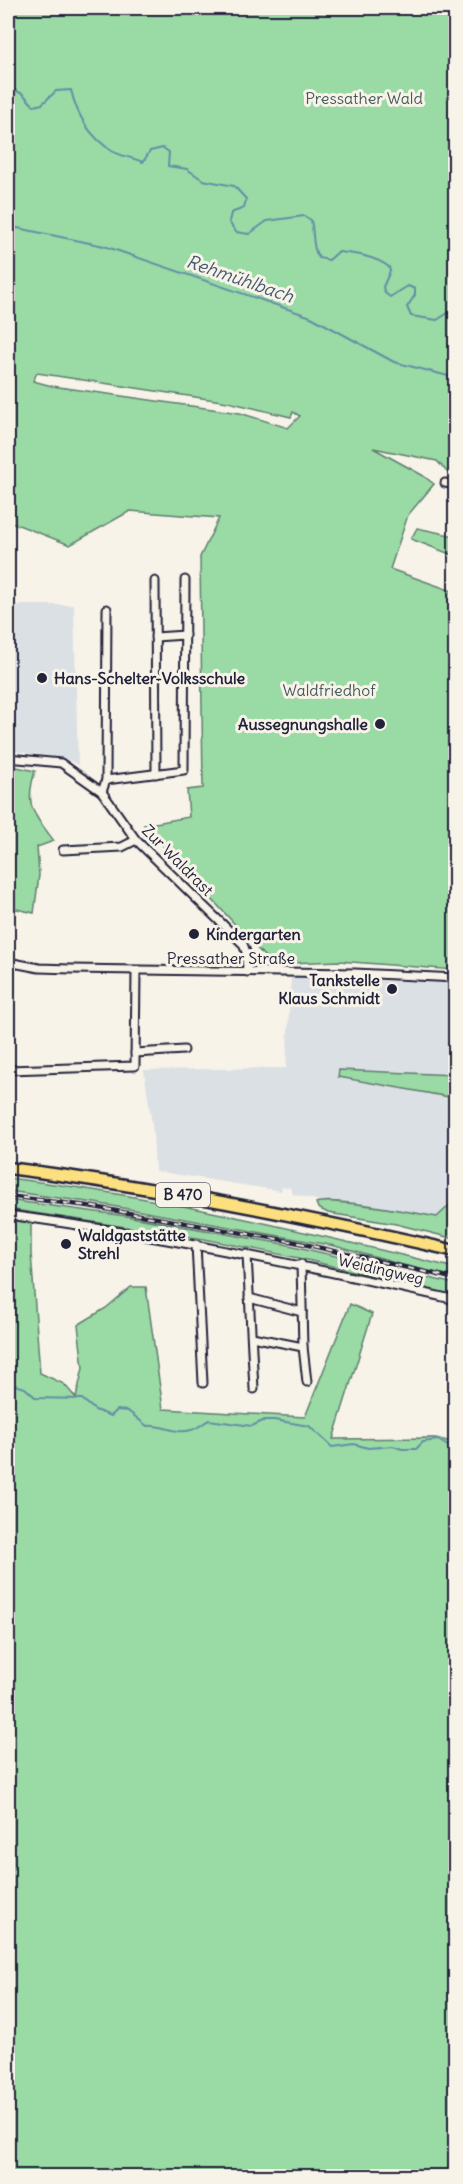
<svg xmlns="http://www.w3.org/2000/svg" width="463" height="2184" viewBox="0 0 463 2184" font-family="Delius,sans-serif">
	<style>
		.built { fill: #dbe0e5 }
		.green { fill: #9adaa4; stroke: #5e7e70; stroke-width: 1.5; fill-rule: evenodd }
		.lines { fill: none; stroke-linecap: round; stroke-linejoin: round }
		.stream { stroke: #628fa6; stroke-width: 2 }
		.street-casing { stroke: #22223b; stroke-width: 11 }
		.primary-casing { stroke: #22223b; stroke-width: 15 }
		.street { stroke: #f7f3e8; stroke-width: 7 }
		.primary { stroke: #fce080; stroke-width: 10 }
		.rail-casing { stroke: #22223b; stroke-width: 4.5 }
		.rail { stroke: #f7f3e8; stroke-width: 2; stroke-dasharray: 7; stroke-linecap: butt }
		.poi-dot { fill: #22223b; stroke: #f7f3e8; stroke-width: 2 }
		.labels { text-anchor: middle; stroke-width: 6; stroke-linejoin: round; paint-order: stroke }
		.shield { fill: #f7f3e8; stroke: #62616f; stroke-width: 1.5 }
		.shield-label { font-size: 15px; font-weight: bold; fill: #22223b }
		.park-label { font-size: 16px; fill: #46595a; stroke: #f7f3e8 }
		.poi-label { font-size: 16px; font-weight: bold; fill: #22223b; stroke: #f7f3e8; text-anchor: start }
		.street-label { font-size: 16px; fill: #22223b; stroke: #f7f3e8 }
		.water-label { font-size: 18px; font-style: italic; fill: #425970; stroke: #f7f3e8 }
	</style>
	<rect width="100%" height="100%" fill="#f7f3e8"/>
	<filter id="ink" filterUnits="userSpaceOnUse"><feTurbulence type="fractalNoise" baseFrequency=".0167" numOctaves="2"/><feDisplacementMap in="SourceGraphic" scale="12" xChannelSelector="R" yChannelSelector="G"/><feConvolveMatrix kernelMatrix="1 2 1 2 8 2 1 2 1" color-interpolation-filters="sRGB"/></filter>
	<g filter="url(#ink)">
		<g class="built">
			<polygon points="8,605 74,605 78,765 66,759 8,750"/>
			<polygon points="291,977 455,983 455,1075 339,1070 338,1077 455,1098 455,1201 437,1217 345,1203 320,1201 293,1194 290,1188 282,1187 281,1191 155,1171 153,1132 144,1070 286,1068"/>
		</g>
		<g class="green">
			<path d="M8,8H445L455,11V477L450,475L437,461L373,448L422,475L434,484L408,515L390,569L455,592V970L339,961L290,963L265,957L144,825L189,817L187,790L203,788L200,557L219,518L130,511L70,545L8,521ZM37,373L228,402L291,417L293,412L300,416L288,428L240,413L52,386L33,381Z"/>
			<polygon points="417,528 455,536 455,556 411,539"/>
			<path d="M8,765L35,771C24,807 33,812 54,841L37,847L39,875L34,913L8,907Z"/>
			<polygon points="339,1070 455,1075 455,1098 338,1077"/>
			<path d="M8,1178C159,1196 307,1232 455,1268V1277L402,1265L335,1246L95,1203L8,1191Z"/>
			<polygon points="8,1200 126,1216 289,1245 455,1284 455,1296 299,1258 204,1239 8,1209"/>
			<path d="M455,1200V1239L396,1224L328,1213L318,1208L316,1203C330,1197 416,1213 437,1217Z"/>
			<polygon points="8,1219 31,1223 31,1253 40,1373 64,1384 76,1398 83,1368 78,1325 106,1308 131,1287 146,1287 163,1409 305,1417 350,1304 372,1314 333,1439 436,1438 455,1443 455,2176 8,2176"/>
		</g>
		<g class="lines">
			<g class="stream">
				<path d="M8,87L23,94L34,106L42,104L56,91L71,90C77,116 89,136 112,151C120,156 134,158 143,162L150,151L163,148L169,152L168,166L187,169L203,180L234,186L246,199L244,208L231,213L229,222L236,232L249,234L267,221L304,216L311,220C314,233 312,249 319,258L329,260L338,252C356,254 375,256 389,267L390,271L383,287L385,293L390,297L408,286L415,289V295L407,307L411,316L437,320L456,308"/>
				<polyline points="8,226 104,246 311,317 394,362 456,378"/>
				<path d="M8,1383L25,1388L36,1398L82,1399L95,1410L111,1416L117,1410L128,1411L147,1426C162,1424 176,1435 191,1430C197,1429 203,1423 209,1420L252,1426L265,1420H274L309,1426L332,1447L354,1444L368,1448L393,1446L402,1449H416L423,1442L438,1440L456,1451"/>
			</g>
			<g class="street-casing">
				<g id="street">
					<polyline points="445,483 456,485"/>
					<polyline points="155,581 156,774"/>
					<polyline points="155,637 185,635"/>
					<polyline points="8,758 61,763 102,792 136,840 243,944 246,952 247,972"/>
					<polyline points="106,780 107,609"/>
					<polyline points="102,792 106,780 184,770 185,580"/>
					<polyline points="63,850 122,847 136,840"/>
					<polyline points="8,962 39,968 71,969 355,973 456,978"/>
					<polyline points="135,1053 184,1050"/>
					<polyline points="8,1070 135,1066 136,971"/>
					<path d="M8,1215C159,1235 306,1266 456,1300"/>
					<polyline points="196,1244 203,1383"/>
					<polyline points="247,1254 254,1389"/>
					<polyline points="301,1264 303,1347 307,1382"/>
					<polyline points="249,1298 302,1312"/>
					<polyline points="252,1337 303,1347"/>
				</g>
			</g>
			<g class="primary-casing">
				<path id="primary" d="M8,1168C159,1187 307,1217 456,1251"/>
			</g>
			<use href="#street" class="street"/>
			<use href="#primary" class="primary"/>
			<g class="rail-casing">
				<polyline id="rail" points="8,1196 88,1206 295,1242 456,1279"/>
			</g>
			<use href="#rail" class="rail"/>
		</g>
	</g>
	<g class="poi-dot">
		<circle cx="42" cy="678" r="6"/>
		<circle cx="380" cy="724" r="6"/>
		<circle cx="194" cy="934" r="6"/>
		<circle cx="392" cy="989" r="6"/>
		<circle cx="66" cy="1244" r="6"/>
	</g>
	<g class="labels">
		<rect class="shield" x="156" y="1183" width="54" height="24" rx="4.5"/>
		<g class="shield-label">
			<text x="183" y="1200">B 470</text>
		</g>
		<g class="park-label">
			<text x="364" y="104">Pressather Wald</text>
			<text x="329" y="696">Waldfriedhof</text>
		</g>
		<g class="poi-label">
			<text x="54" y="684">Hans-Schelter-Volksschule</text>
			<text x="368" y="730" text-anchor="end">Aussegnungshalle</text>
			<text x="206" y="940">Kindergarten</text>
			<text x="380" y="986" text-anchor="end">Tankstelle<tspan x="380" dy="18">Klaus Schmidt</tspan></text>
			<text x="78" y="1241">Waldgaststätte<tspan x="78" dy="18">Strehl</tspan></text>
		</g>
		<g class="street-label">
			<text transform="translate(178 860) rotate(45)" y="6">Zur Waldrast</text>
			<text x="231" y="964">Pressather Straße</text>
			<text transform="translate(381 1269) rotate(13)" y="6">Weidingweg</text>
		</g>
		<g class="water-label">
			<text transform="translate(240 279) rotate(19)" y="6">Rehmühlbach</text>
		</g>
	</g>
	<rect width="463" height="2184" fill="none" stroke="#f7f3e8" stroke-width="30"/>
	<rect x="15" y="15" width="433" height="2154" fill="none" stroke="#22223b" stroke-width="2" filter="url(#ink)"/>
</svg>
